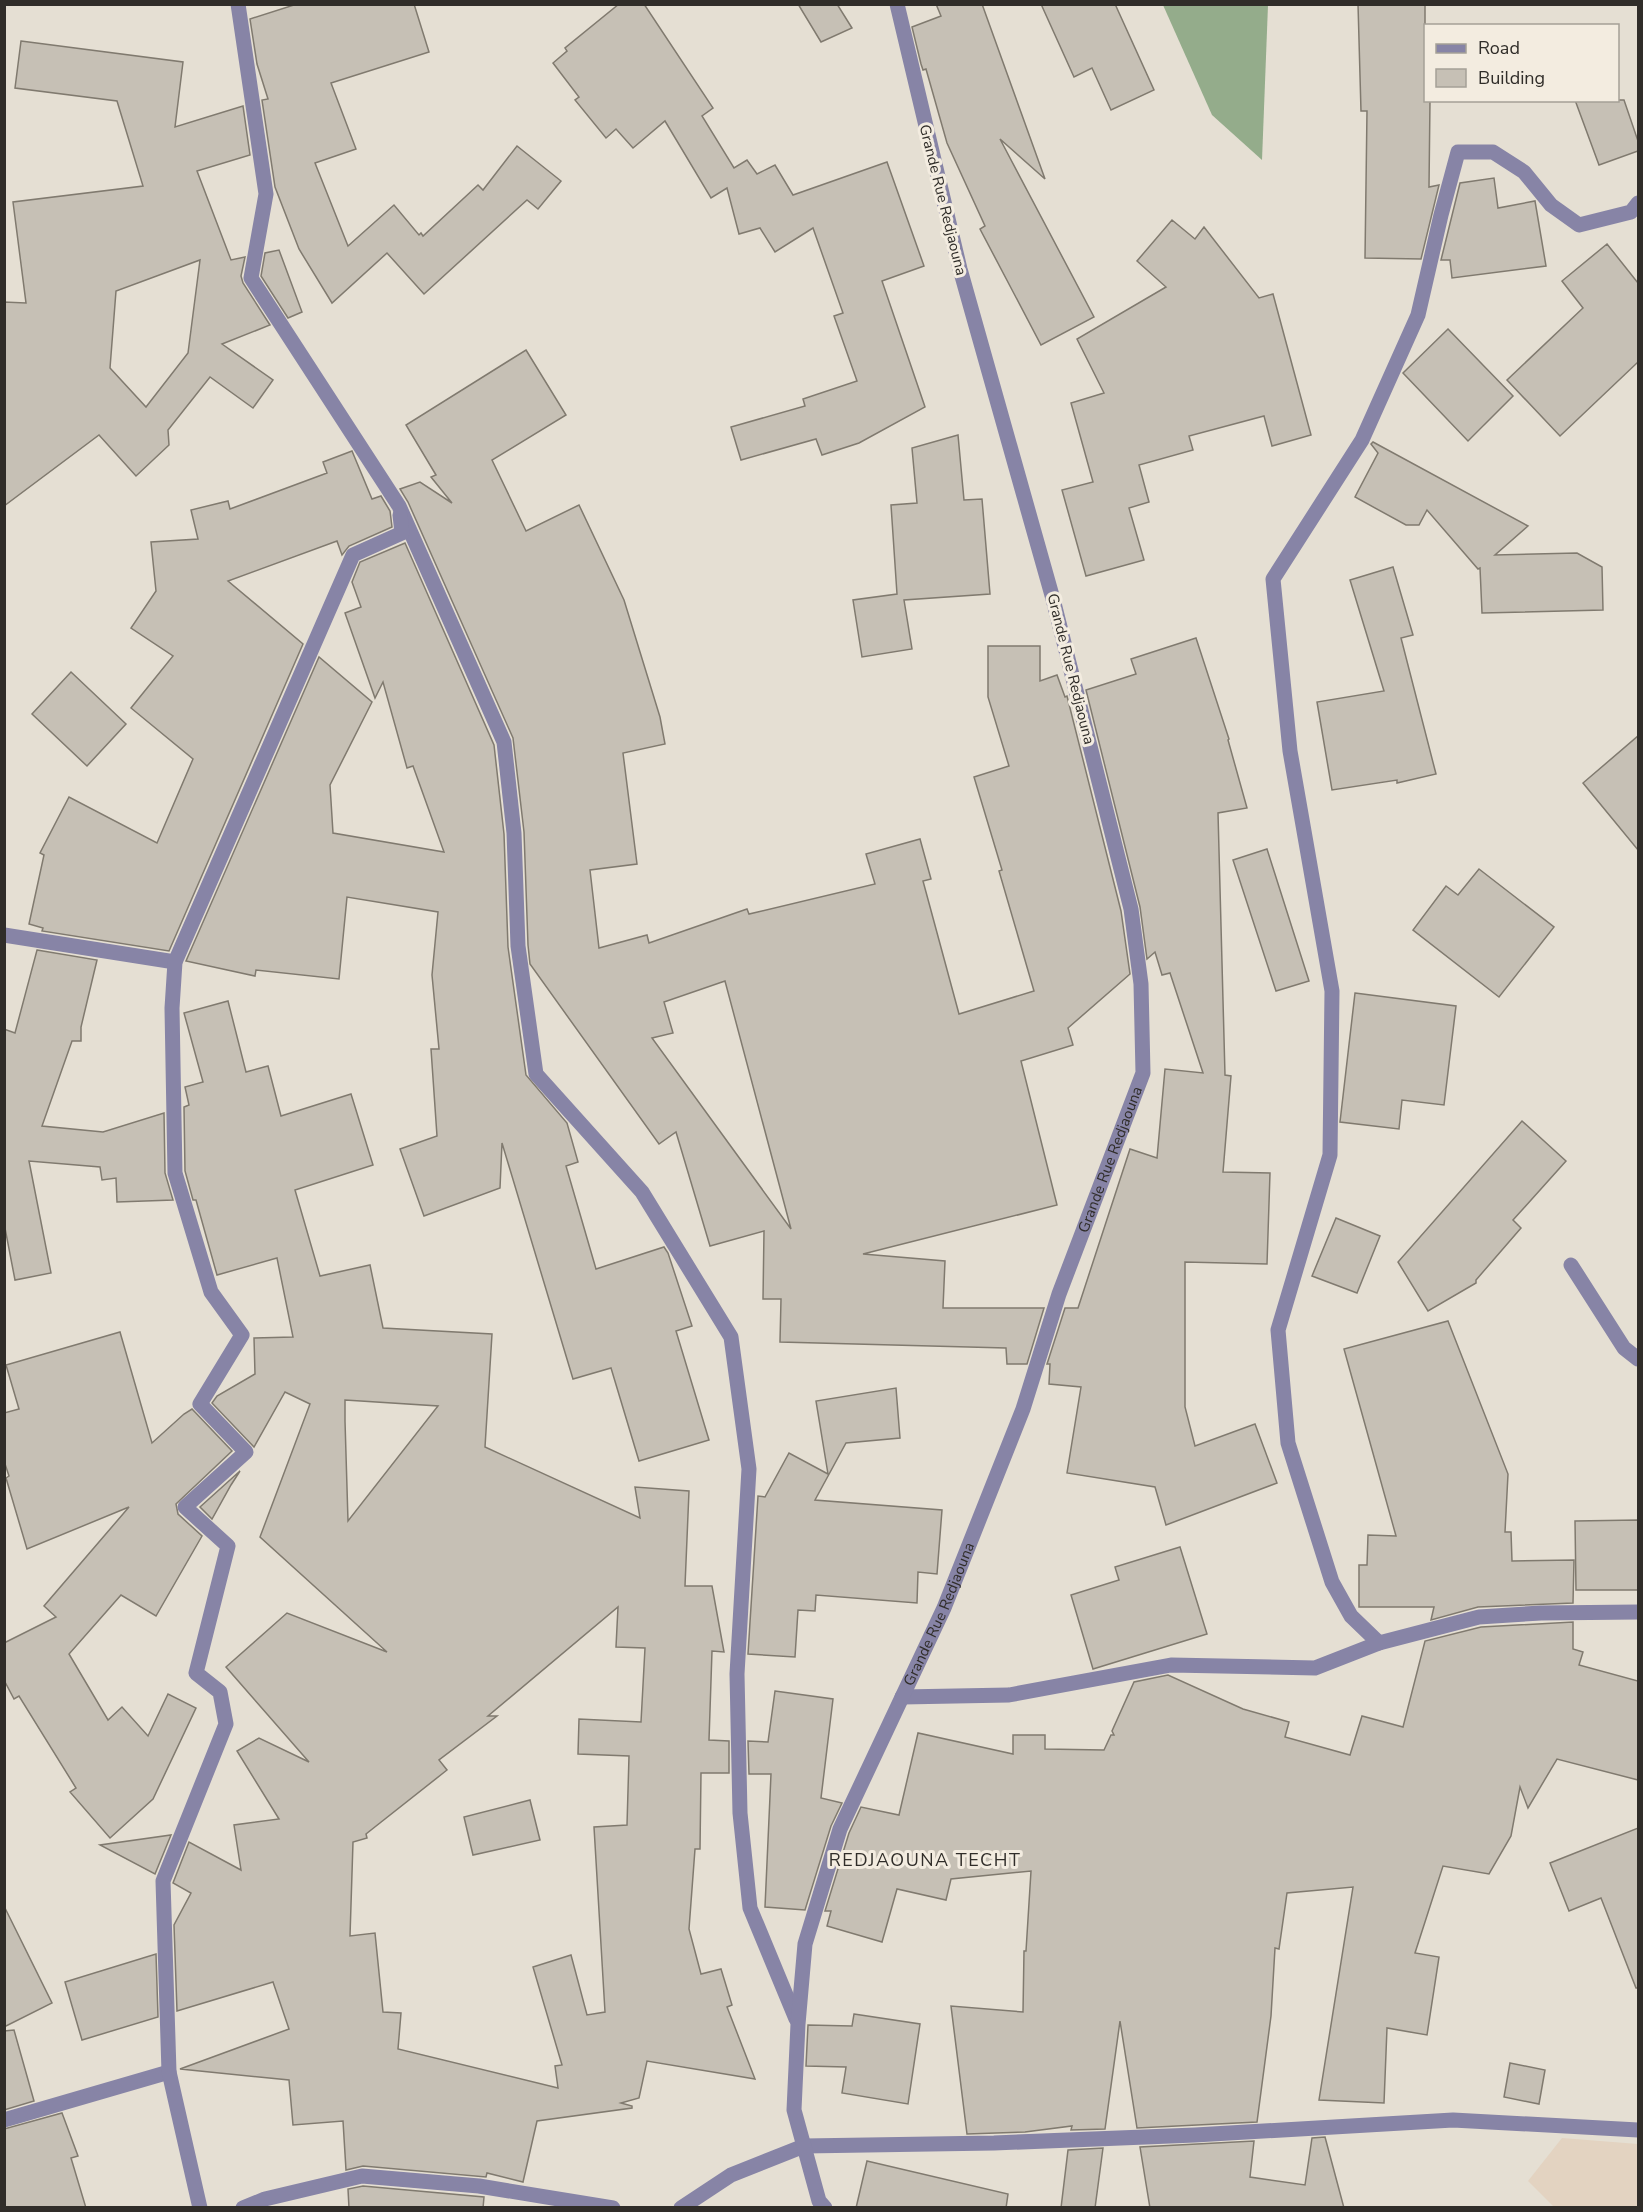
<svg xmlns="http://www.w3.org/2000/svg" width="1643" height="2212" viewBox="0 0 1643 2212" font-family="'Nunito Sans',sans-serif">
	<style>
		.education { fill: #e3d3c1 }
		.forest { fill: #94ac8b }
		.building { fill: #c6c0b5; stroke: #807a6f; stroke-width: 1.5; fill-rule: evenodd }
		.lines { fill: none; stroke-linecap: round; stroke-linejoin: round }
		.minor { stroke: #8784a6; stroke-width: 15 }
		.labels { text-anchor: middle; stroke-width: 6; stroke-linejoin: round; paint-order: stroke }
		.street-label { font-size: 15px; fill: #302d29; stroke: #f3ece0 }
		.quarter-label { font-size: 18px; letter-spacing: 1.5px; fill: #302d29; stroke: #f3ece0 }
	</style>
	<rect width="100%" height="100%" fill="#e5dfd3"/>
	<polygon class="education" points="1562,2138 1638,2144 1638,2207 1554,2207 1528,2181"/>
	<polygon class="forest" points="1163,5 1268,5 1262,160 1212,115"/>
	<g class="building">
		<polygon points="297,4 414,4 429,52 331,83 356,149 315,163 348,246 394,205 419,235 421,233 423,236 478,185 483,190 517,146 561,181 538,209 527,200 424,294 387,253 332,303 299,249 275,187 262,100 268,99 257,64 250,19"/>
		<polygon points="619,4 644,4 713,108 702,116 734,168 747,160 757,174 775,165 793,195 887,162 924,266 882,281 925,407 859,443 822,455 816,439 741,460 731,427 805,406 803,399 857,381 834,316 843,313 813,228 775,252 760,228 739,234 727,188 711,198 665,121 633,148 616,129 606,138 575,100 579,97 553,63 567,51 565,48"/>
		<polygon points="798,4 837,4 852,28 821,42"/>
		<polygon points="936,4 982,4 1045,179 1000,139 1094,317 1041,345 980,229 985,226 947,143 926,69 923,70 921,64 912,27 941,16"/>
		<polygon points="1041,4 1115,4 1154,90 1111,110 1092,68 1074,77"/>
		<polygon points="1358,4 1425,4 1425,100 1430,100 1429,187 1439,185 1421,259 1365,258 1367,111 1361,111"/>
		<path d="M21,41L183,62L175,127L243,106L250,155L197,171L231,260L245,257L241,276L243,283L270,325L222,344L273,380L253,408L210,377L168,430L169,445L136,476L99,435L4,506V302L26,303L13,202L143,186L117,101L15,88ZM200,260L188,353L146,407L110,368L116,291Z"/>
		<polygon points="1575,100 1624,100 1638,141 1638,151 1599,165"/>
		<polygon points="1494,178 1498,208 1535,201 1546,266 1452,278 1450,260 1441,260 1460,183"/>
		<polygon points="1172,220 1195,239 1204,227 1259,298 1273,294 1311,435 1272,446 1264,416 1189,436 1193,450 1139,465 1149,502 1129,508 1144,560 1086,576 1062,490 1093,482 1071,403 1104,393 1077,339 1166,287 1137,261"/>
		<polygon points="1607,244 1638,283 1638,362 1560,436 1507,380 1583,308 1562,281"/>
		<polygon points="279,250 302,312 288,318 261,276 265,253"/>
		<polygon points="1448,329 1513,396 1468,441 1403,373"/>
		<path d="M526,350L566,415L492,460L526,531L579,505L624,600L660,717L665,744L623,753L637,864L590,870L599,948L647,935L649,943L747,909L749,914L875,884L866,854L920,839L931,879L923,881L959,1014L1034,991L999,871L1002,870L974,777L1009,766L988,697V646H1040V681L1057,675L1065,697L1067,696L1121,911L1130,974L1068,1028L1073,1045L1021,1061L1057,1205L863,1254L945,1261L943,1308H1044L1027,1364H1007L1006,1348L780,1342L781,1299H763L764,1231L710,1246L676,1132L659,1144L530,964L528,945L524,832L513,738L408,502L400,489L420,482L452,503L431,477L436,475L406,425ZM725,981L791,1229L652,1038L673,1033L664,1002Z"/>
		<polygon points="958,435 964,500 982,499 990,594 904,600 912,649 862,657 853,600 897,594 891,505 917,503 912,448"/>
		<polygon points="1373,442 1528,526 1495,555 1577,553 1602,567 1603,610 1482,613 1480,568 1478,569 1427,510 1419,525 1406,525 1355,497 1378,453 1371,444"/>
		<polygon points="352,451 372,499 381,496 390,511 392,527 349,546 342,555 337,541 228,581 303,644 169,951 42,931 43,928 29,924 44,855 40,853 69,797 157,843 193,759 131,708 173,656 131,628 156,591 151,542 198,539 191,510 228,501 230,509 327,473 323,462"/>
		<polygon points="405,543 494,745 504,834 508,947 526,1075 567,1123 578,1162 566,1166 596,1269 664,1247 668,1253 692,1326 676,1331 709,1440 639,1461 611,1368 573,1379 502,1143 500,1188 424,1216 400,1149 437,1136 431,1049 439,1049 432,975 438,912 347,897 339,979 256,970 255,976 186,961 319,657 372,702 330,785 333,833 444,852 413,766 407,768 383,682 375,698 345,613 361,607 352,582 360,562"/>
		<polygon points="1393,567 1413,635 1401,638 1436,774 1397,783 1397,780 1332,790 1317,702 1384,691 1350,580"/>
		<polygon points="1196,638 1229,739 1228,740 1247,808 1218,813 1225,1075 1231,1076 1223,1172 1270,1173 1267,1264 1185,1262 1185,1407 1195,1446 1255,1424 1277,1483 1166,1525 1155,1487 1067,1473 1081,1387 1049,1384 1050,1364 1047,1364 1065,1308 1078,1308 1130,1149 1157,1158 1165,1069 1203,1073 1170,973 1162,975 1155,952 1147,959 1140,907 1086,690 1136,674 1131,659"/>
		<polygon points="71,672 126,724 87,766 32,714"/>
		<polygon points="1638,736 1638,850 1583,783"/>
		<polygon points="1267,849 1309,981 1276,991 1233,860"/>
		<polygon points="1479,869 1554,927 1499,997 1413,930 1446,886 1458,895"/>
		<polygon points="37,950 97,960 81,1027 81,1041 72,1041 42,1126 103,1132 164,1113 165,1173 173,1200 117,1202 116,1178 102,1180 100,1167 29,1161 51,1273 15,1280 4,1223 4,1029 15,1033"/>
		<polygon points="1355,993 1456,1006 1444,1105 1402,1100 1399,1129 1340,1122"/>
		<path d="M228,1001L246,1072L268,1066L281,1116L351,1094L373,1165L295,1190L320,1276L370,1265L383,1328L492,1334L485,1447L640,1518L635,1487L689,1491L685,1586H712L724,1652L712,1651L709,1740L729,1741V1773H701L700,1849H695L689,1929L701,1974L721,1969L732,2005L727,2007L755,2079L647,2061L639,2098L621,2103L632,2106V2108L537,2121L523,2182L487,2173L486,2177L363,2166L346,2170L343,2121L293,2125L289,2080L180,2069L289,2029L273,1982L177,2011L174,1925L191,1893L173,1883L189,1842L241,1870L234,1825L279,1819L237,1751L259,1738L309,1762L226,1667L287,1613L387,1652L260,1537L310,1404L285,1392L254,1447L212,1403L217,1396L255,1374L254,1338L293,1337L277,1258L217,1275L196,1200H193L185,1171L184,1107L189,1105L185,1087L203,1082L184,1013ZM345,1400L438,1406L348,1521L345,1421ZM618,1607L616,1647L645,1648L641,1722L579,1719L578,1754L629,1756L627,1825L594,1827L605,2012L587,2015L571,1955L533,1967L562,2065L555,2066L558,2088L398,2049L401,2013L383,2012L375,1933L350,1936L353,1842L367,1838L366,1834L447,1770L439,1760L497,1716H488Z"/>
		<polygon points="1522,1121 1566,1161 1513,1220 1521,1228 1476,1280 1476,1283 1428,1311 1398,1262"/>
		<polygon points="1336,1218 1380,1236 1357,1293 1312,1276"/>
		<polygon points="1448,1321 1508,1474 1505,1532 1511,1532 1512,1561 1574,1560 1573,1603 1478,1607 1431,1620 1434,1607 1359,1607 1359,1565 1367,1565 1368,1535 1396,1536 1344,1349"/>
		<polygon points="120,1332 152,1443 184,1414 192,1409 232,1451 176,1504 178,1514 202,1536 156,1616 121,1595 69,1654 108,1720 122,1707 148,1736 168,1694 196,1708 153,1799 110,1838 70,1792 76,1788 19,1696 14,1699 4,1680 4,1643 56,1617 44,1606 129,1507 27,1549 6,1478 9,1476 4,1461 4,1413 19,1409 6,1365"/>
		<polygon points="896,1388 900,1438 846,1443 815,1500 942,1510 937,1574 918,1572 917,1603 816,1595 815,1611 798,1610 795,1657 748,1654 758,1496 765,1497 789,1453 828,1474 816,1401"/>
		<polygon points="240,1471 231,1485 212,1519 200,1507"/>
		<polygon points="1638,1520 1638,1590 1576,1590 1575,1521"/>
		<polygon points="1180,1547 1207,1634 1093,1669 1071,1595 1119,1580 1115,1567"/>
		<polygon points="1573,1622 1573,1649 1583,1652 1579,1665 1638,1681 1638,1780 1557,1759 1528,1808 1520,1787 1511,1836 1489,1874 1443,1866 1415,1953 1439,1957 1427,2035 1387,2028 1384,2103 1319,2100 1353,1887 1287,1893 1279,1949 1275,1948 1271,2016 1257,2122 1137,2128 1120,2021 1105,2129 1071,2130 1072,2126 1025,2132 967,2134 951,2006 1023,2012 1024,1951 1026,1951 1031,1871 951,1879 946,1900 897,1889 882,1942 827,1926 831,1911 825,1911 849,1833 861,1807 899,1815 918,1733 1013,1754 1013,1735 1045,1735 1045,1749 1104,1750 1111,1735 1114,1735 1112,1731 1134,1682 1168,1675 1243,1709 1289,1722 1285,1737 1350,1755 1362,1716 1403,1727 1425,1641 1481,1627"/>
		<polygon points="775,1691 833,1699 821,1798 842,1803 831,1826 805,1910 765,1907 771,1774 749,1774 748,1741 768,1742"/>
		<polygon points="530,1800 540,1840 473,1855 464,1817"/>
		<polygon points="1638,1828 1638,1988 1636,1988 1601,1898 1569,1911 1550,1863"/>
		<polygon points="171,1835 155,1874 100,1845"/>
		<polygon points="4,1906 52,2003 4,2027"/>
		<polygon points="156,1954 158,2017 82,2040 65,1982"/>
		<polygon points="854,2014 920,2024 908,2104 842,2093 846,2067 806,2066 808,2025 852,2026"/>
		<polygon points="14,2030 34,2101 4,2110 4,2031"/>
		<polygon points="1510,2063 1545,2070 1539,2104 1504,2097"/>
		<polygon points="62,2113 78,2156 71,2158 86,2208 4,2208 4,2129"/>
		<polygon points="1325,2137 1344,2208 1150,2208 1140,2147 1254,2141 1250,2177 1305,2185 1312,2138"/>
		<polygon points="1103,2148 1095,2208 1061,2208 1068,2150"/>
		<polygon points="867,2161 1008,2194 1006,2208 856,2208"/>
		<polygon points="363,2186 484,2197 483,2208 349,2208 348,2189"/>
	</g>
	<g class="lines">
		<g class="minor">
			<polyline points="238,4 266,194 251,278 399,506 504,742 514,833 518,946 536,1074 642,1192 731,1337 749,1469 737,1674 740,1813 750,1908 796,2019"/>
			<polyline points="4,935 175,962"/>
			<polyline points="1571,1265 1624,1348 1638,1359"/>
			<polyline points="1379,1643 1351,1616 1332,1582 1288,1443 1278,1330 1330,1155 1332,991 1290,751 1273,579 1362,440 1418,315 1441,215 1458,152 1493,152 1524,172 1551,205 1579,225 1631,212 1638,203"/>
			<polyline points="902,1697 1009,1695 1171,1665 1315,1668 1379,1643 1479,1617 1541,1613 1638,1612"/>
			<polyline points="4,2120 169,2072"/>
			<polyline points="200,2208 169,2072 163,1881 226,1724 220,1692 196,1673 228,1546 185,1507 246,1452 200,1404 242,1335 211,1292 175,1173 172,1008 175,962 353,555 402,533 400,515"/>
			<polyline points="243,2208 265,2199 362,2176 479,2186 613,2208"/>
			<polyline points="681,2208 731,2175 804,2146 994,2143 1195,2135 1453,2120 1638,2130"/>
			<path id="s1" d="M825,2208L819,2201L794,2110L798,2024L805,1944L840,1829L944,1608L1023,1409L1059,1294L1143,1073L1141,984L1131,909L1053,599L960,269L897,4"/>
		</g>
	</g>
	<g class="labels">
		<g class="street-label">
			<text transform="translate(943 200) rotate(76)" y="5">Grande Rue Redjaouna</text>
			<text transform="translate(1071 669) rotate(76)" y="5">Grande Rue Redjaouna</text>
			<text dy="5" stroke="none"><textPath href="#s1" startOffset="1113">Grande Rue Redjaouna</textPath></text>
			<text dy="5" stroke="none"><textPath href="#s1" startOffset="627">Grande Rue Redjaouna</textPath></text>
		</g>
		<g class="quarter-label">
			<text x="925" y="1866">REDJAOUNA TECHT</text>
		</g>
	</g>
	<rect width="1643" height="2212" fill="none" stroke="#302d29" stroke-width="12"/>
	<rect x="1424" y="24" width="195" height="78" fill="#f3ece0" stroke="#a5a097" stroke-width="1.5"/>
	<rect x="1436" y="44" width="30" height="9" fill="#8784a6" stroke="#a5a097" stroke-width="1.5"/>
	<text x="1478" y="54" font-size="18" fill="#302d29">Road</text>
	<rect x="1436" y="69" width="30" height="18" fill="#c6c0b5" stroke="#a5a097" stroke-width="1.5"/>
	<text x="1478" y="84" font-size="18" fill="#302d29">Building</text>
</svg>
